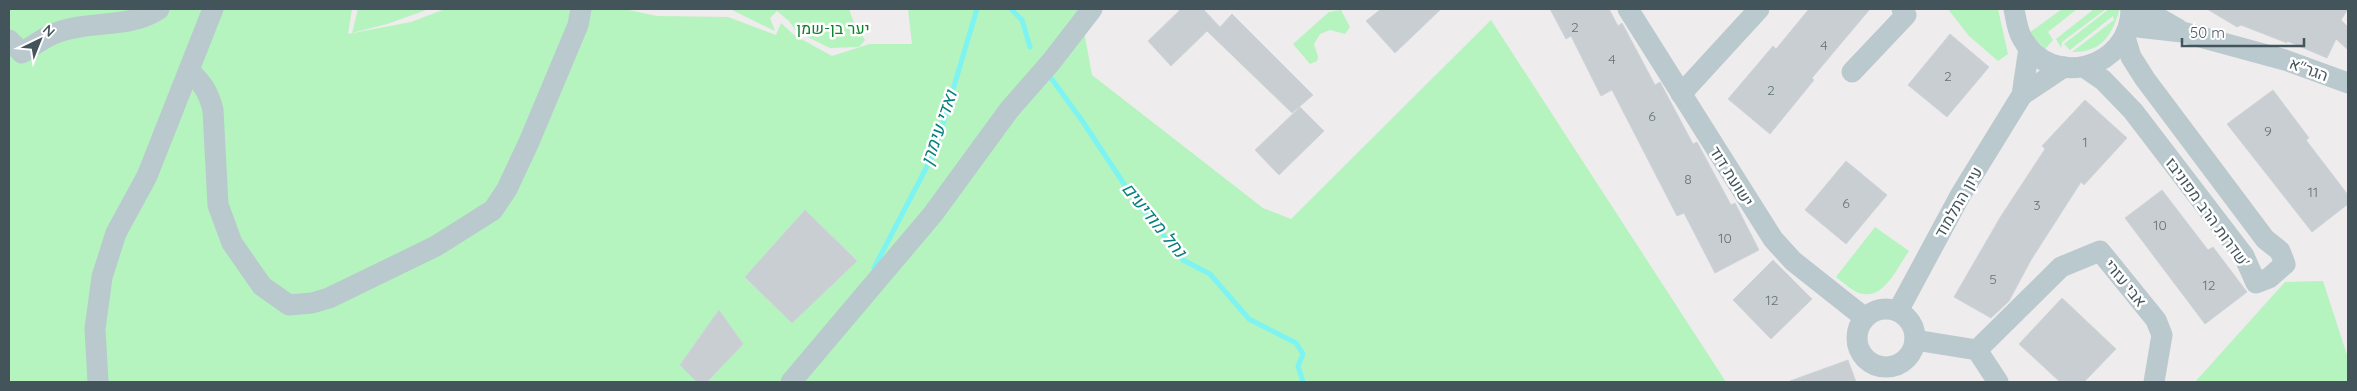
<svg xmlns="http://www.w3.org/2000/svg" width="2357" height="391" viewBox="0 0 2357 391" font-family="Quicksand,Heebo,sans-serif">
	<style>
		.green { fill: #b5f3bf }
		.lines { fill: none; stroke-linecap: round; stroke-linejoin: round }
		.stream { stroke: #7df4f2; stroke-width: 5 }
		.building { fill: #c8ced2; stroke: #cfd4d9 }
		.minor { stroke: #b9c9ce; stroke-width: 21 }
		.labels { text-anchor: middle; stroke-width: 5; stroke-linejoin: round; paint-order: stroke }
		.number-label { font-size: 14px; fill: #647379 }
		.park-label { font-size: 16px; fill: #0d832e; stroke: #fff }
		.street-label { font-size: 16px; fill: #43555b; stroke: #fff }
		.water-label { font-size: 18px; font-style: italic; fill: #05817f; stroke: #fff }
	</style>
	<rect width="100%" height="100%" fill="#efeced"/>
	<g class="green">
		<polygon points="9,9 352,9 348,34 411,22 445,9 624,9 657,16 728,17 776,35 781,23 794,35 832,56 870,44 912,44 908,9 1101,9 1084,31 1092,75 1263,208 1291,219 1491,20 1726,382 9,382"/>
		<polygon points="358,9 429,9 387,24 352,33"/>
		<polygon points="665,9 849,9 854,23 865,40 859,47 830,48 797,32 789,21 777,11 770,18 775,31 732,10"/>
		<polygon points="1948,9 1998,9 2008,54 1998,61 1969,36"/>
		<polygon points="2062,9 2077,9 2048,32 2053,40 2045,49 2029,33"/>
		<polygon points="2094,9 2106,9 2062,42 2061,48 2056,39"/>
		<path d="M2109,9H2119V11C2112,36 2100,53 2072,52L2114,20L2113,16L2070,50L2064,44Z"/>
		<polygon points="1341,10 1350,27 1345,34 1330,30 1320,34 1314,44 1318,57 1317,61 1310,64 1293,44 1329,12"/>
		<path d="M1875,227L1909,251C1898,266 1885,298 1863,294C1854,293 1843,282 1836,277Z"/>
		<polygon points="2323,281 2348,358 2348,382 2195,382 2285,282"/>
	</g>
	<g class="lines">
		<g class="stream">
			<polyline points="1011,9 1022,20 1030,47"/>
			<polyline points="1051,78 1083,122 1130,193 1183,260 1210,274 1249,319 1296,343 1303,354 1298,366 1303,382"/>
			<polyline points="874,268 934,153 977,9"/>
		</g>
	</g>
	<g class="building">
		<polygon points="1181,9 1203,9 1220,27 1232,14 1313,95 1292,113 1207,31 1171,66 1148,41"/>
		<polygon points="1381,9 1441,9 1395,53 1366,21"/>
		<polygon points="1550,9 1609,9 1618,26 1622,23 1655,85 1660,82 1693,144 1697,142 1731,205 1735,203 1759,250 1715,273 1684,213 1677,216 1612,90 1601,96 1571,36 1566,39"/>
		<polygon points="1809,9 1870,9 1812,78 1814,80 1770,134 1728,99 1773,46 1776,49"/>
		<polygon points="2207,9 2348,9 2341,20 2348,27 2348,50 2336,39 2327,58 2287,41 2287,43 2241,25 2237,27"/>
		<polygon points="1950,34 1989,67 1947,117 1908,85"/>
		<polygon points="2273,90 2309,138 2306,140 2348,195 2348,204 2312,232 2227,124"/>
		<polygon points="2085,100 2127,138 2084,185 2081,182 2031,260 2009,301 1991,318 1954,297 2001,216 2045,149 2042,146"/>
		<polygon points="1300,107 1324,131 1279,175 1255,150"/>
		<polygon points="1846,161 1887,195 1846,244 1805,210"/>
		<polygon points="2162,190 2208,250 2213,247 2247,292 2205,324 2125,218"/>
		<polygon points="805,210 857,261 792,323 745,277"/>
		<polygon points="1773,260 1812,299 1771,339 1733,300"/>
		<polygon points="2062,298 2116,349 2084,382 2060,382 2019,344"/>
		<polygon points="719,310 743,344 707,382 697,382 680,365"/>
		<polygon points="1848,360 1856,382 1790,382 1790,381"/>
	</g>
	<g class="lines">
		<g class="minor">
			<polyline points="1628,9 1773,239 1793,261 1865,318"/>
			<path d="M2014,9C2016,19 2017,29 2022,38C2051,91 2131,68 2131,9"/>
			<polyline points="2143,9 2178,29"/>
			<polyline points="2129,26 2182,32 2285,60 2348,83"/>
			<path d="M9,40L22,53C33,46 44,37 56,33C88,20 130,29 159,9"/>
			<polyline points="2084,67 2103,80 2133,111 2244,256 2256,283 2269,278 2285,264 2280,251 2265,239 2145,79 2131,57 2125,37"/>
			<path d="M189,71C202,82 209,93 213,110L218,205L232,243L262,286L289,305L312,303L329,298L436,246L493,210L507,189L529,142L578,25L581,9"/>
			<polyline points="1852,72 1906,15 1902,9"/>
			<polyline points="1681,94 1759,9"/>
			<polyline points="2022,95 2064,67"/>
			<circle cx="1886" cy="338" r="29"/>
			<polyline points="1898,311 1961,194 2022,95 2029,48"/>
			<polyline points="1915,340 1977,350 1998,382"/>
			<polyline points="1977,350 2061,267 2100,251 2156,320 2162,335 2154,382"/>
			<polyline points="98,382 95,329 102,277 116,233 147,176 213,9"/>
			<polyline points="791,382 933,214 1009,110 1051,62 1092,9"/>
		</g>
	</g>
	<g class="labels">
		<g class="number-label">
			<text x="1575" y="32">2</text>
			<text x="1824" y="50">4</text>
			<text x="1612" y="64">4</text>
			<text x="1948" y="81">2</text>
			<text x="1771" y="95">2</text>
			<text x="1652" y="121">6</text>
			<text x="2268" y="136">9</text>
			<text x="2085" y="147">1</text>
			<text x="1688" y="184">8</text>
			<text x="2313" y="197">11</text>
			<text x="1846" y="208">6</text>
			<text x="2037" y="210">3</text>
			<text x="2160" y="230">10</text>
			<text x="1725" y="243">10</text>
			<text x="1993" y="284">5</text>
			<text x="2209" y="290">12</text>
			<text x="1772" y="305">12</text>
		</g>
		<g class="park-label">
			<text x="833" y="34">יער בן-שמן</text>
		</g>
		<g class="street-label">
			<text transform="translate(2309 69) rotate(20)" y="6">הגר"א</text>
			<text transform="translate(1732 176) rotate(58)" y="6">ישועת דוד</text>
			<text transform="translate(1958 202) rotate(-60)" y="6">עיון התלמוד</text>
			<text transform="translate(2208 212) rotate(54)" y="6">שדרות הרב מפוניבז'</text>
			<text transform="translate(2126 283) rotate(51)" y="6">אבי עזרי</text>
		</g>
		<g class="water-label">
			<text transform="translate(939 128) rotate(-71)" y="6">ואדי עימרן</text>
			<text transform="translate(1154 220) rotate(51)" y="6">נחל מודיעים</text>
		</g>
	</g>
	<rect width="2357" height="391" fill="none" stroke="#43555b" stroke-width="20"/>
	<g transform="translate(40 40) rotate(43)" stroke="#ffffff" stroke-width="4" paint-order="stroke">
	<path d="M0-4L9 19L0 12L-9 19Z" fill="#43555b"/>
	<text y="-8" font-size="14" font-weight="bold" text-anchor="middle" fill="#43555b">N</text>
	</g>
	<path d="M2182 38v8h122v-8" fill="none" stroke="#43555b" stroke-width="2.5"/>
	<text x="2190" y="38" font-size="15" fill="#43555b" stroke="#ffffff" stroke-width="4" paint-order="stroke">50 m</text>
</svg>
